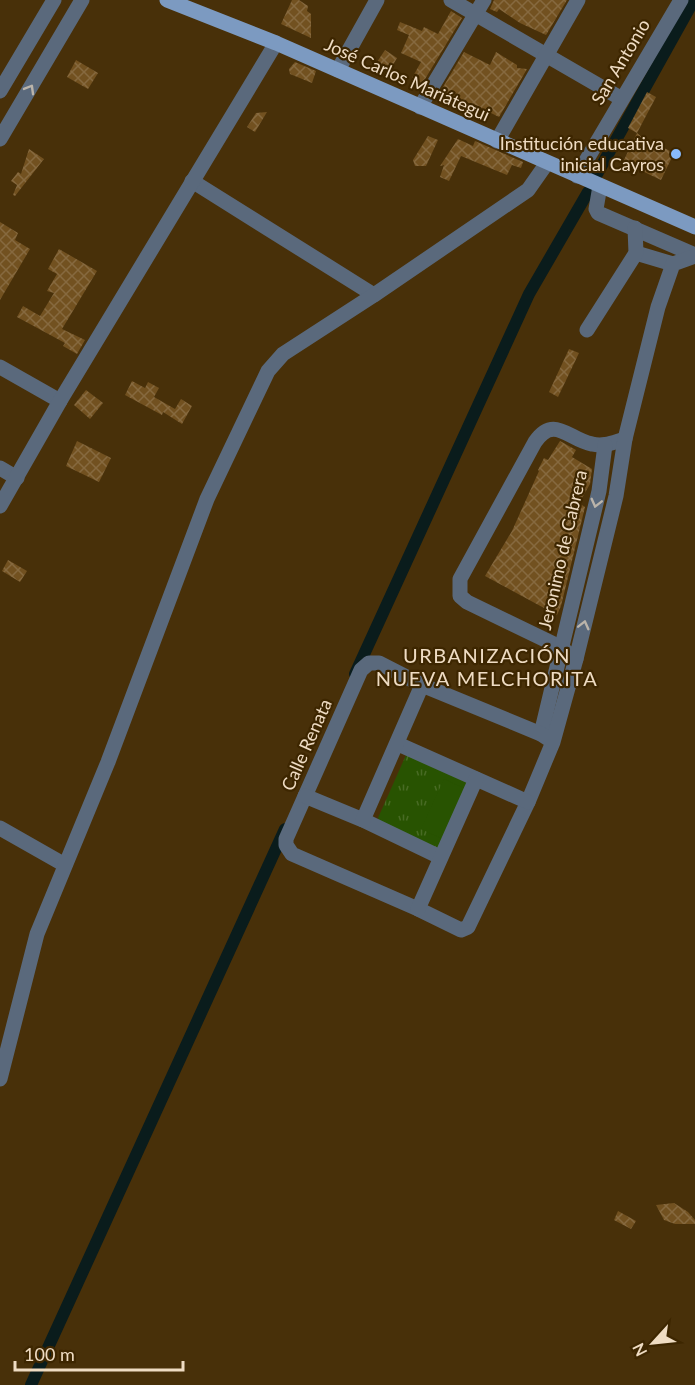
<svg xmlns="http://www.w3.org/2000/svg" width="695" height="1385" viewBox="0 0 695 1385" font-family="Lato,sans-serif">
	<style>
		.grass { fill: url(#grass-tufts) }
		.garden { fill: #285301 }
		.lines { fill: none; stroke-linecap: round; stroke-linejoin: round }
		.canal { stroke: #0a1c1c; stroke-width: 12 }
		.building { fill: url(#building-cross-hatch) }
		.minor { stroke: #5a697c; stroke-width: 15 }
		.major { stroke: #7c9ac1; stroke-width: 15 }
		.oneway { stroke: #bbb4aa }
		.poi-dot { fill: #88bbfc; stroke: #3d2600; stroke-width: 2 }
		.labels { text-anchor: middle; stroke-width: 4.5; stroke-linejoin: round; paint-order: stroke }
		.street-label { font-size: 18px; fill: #efdcc3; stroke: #3d2600 }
		.poi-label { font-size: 18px; fill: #efdcc3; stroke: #3d2600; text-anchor: end }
		.neighbourhood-label { font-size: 20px; letter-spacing: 1.5px; fill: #efdcc3; stroke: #3d2600 }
	</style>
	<defs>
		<pattern id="grass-tufts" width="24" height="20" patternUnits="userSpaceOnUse" patternTransform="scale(1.5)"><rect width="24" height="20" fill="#285301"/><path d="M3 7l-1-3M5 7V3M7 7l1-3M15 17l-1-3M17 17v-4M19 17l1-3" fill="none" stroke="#486b24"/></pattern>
		<pattern id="building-cross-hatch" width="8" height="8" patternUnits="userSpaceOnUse" patternTransform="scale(1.5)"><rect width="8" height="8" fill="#725120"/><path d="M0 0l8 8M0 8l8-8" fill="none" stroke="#86693f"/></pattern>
	</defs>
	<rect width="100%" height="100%" fill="#483009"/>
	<polygon class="grass" points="406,755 477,782 445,851 381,824 378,818"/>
	<polygon class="garden" points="444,779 470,791 447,841 421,829"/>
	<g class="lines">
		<g class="canal">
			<polyline points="597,174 694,0"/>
			<polyline points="355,674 529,294 588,192"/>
			<polyline points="31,1385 285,829"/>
		</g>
	</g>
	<g class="building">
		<polygon points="292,0 299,0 308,6 307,11 311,14 311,38 281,24"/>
		<polygon points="494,0 567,0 546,35 520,23 499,9 497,12 490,9"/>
		<polygon points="451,11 462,18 422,84 412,78 421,62 401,53 409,35 397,30 400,22 422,31 424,27 438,34"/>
		<polygon points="385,50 397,58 390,70 377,62"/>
		<polygon points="464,52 490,65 496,52 517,65 517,68 527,69 499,117 477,106 463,101 462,104 440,92"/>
		<polygon points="76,60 98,73 88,89 67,77"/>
		<polygon points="295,62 316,71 312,83 290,74 289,69"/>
		<polygon points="647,92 656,97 637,133 628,128"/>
		<polygon points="267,112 255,132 247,127 256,113"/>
		<polygon points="637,133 659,152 662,147 674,153 661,180 623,162"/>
		<polygon points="428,136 438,140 426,166 415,166 413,160"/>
		<polygon points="458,139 473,146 475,141 523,162 521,168 512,165 507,175 461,156 449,181 440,177 444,165 440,166"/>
		<polygon points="29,149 44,159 15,196 13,195 17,185 11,181 18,172 21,174"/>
		<polygon points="0,222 18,233 15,240 30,249 0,300"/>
		<polygon points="59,249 97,271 62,329 85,340 77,354 63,346 65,343 17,317 23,306 40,316 54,293 47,291 57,274 48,269"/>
		<polygon points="569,349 579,353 558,397 549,392"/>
		<polygon points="132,381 145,388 148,382 159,388 154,397 175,409 181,399 192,406 182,424 163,412 162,415 125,395"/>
		<polygon points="86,390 103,403 90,419 74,405"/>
		<polygon points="77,441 111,458 99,482 66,466"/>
		<polygon points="560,441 576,450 572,457 592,469 590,484 579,503 585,507 561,606 557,615 485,576 512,531 539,471 538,470 544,458 548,460"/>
		<polygon points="8,560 27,571 20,582 2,571"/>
		<polygon points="674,1203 688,1212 695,1220 695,1224 675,1224 664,1220 656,1205"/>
		<polygon points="618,1211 636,1221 631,1229 614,1220"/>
	</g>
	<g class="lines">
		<g class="minor">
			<polyline points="451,0 622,99"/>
			<polyline points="338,70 377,0"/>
			<polyline points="0,91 54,0"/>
			<polyline points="420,107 484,0"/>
			<polyline points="0,139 82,0"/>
			<polyline points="497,141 578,0"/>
			<polyline points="577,176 681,0"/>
			<polyline points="192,181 374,295"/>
			<polyline points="600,186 596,209 598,213 695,255"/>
			<polyline points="636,253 673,264"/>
			<polyline points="587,330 636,253 635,228"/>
			<polyline points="0,367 60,401"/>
			<polyline points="0,468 17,478"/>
			<polyline points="0,506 60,401 276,43"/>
			<path d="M576,659L560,647L467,602L460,596V579L535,442C554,414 569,440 592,444C604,447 614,442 625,439"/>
			<polyline points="541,734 599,491 605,445"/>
			<polyline points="553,742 541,734 422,685 379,663 369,663 361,670 286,839 286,845 292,854 418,909 461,930 468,927 528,802 553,742 576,659 616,496 625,439 658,307 673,264 695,256"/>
			<polyline points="398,744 528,802"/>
			<polyline points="305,796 363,820 440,857"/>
			<polyline points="363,820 422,685"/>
			<polyline points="0,828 65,865"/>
			<polyline points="418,909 476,779"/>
			<polyline points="0,1079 37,934 108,762 207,499 268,371 283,354 374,295 528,190 547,163"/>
		</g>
		<polyline class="major" points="167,0 276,43 695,227"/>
	</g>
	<defs><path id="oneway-chevron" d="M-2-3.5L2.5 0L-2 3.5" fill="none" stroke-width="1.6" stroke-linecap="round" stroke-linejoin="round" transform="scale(1.5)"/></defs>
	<g class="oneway">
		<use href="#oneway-chevron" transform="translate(30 89) rotate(-60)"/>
		<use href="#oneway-chevron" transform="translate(596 503) rotate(104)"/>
		<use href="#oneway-chevron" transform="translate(584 625) rotate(-76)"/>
	</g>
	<circle class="poi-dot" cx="676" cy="154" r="6"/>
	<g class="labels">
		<g class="street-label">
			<text transform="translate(621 62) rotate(-59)" y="6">San Antonio</text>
			<text transform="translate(407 80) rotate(24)" y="6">José Carlos Mariátegui</text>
			<text transform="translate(563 550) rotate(-77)" y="6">Jeronimo de Cabrera</text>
			<text transform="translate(307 745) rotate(-66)" y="6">Calle Renata</text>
		</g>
		<g class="poi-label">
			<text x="664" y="150">Institución educativa<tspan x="664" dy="21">inicial Cayros</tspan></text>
		</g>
		<g class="neighbourhood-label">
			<text x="487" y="663">URBANIZACIÓN<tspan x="487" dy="23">NUEVA MELCHORITA</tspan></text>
		</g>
	</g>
	<g transform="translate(653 1343) rotate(243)" stroke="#3d2600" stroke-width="4.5" paint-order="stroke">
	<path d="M0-4.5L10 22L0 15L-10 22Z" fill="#efdcc3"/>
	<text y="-9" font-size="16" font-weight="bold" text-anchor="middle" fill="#efdcc3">N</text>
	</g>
	<path d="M15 1361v9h168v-9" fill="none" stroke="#efdcc3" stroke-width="3"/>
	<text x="24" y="1361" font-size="18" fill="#efdcc3" stroke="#3d2600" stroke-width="4.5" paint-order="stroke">100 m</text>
</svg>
